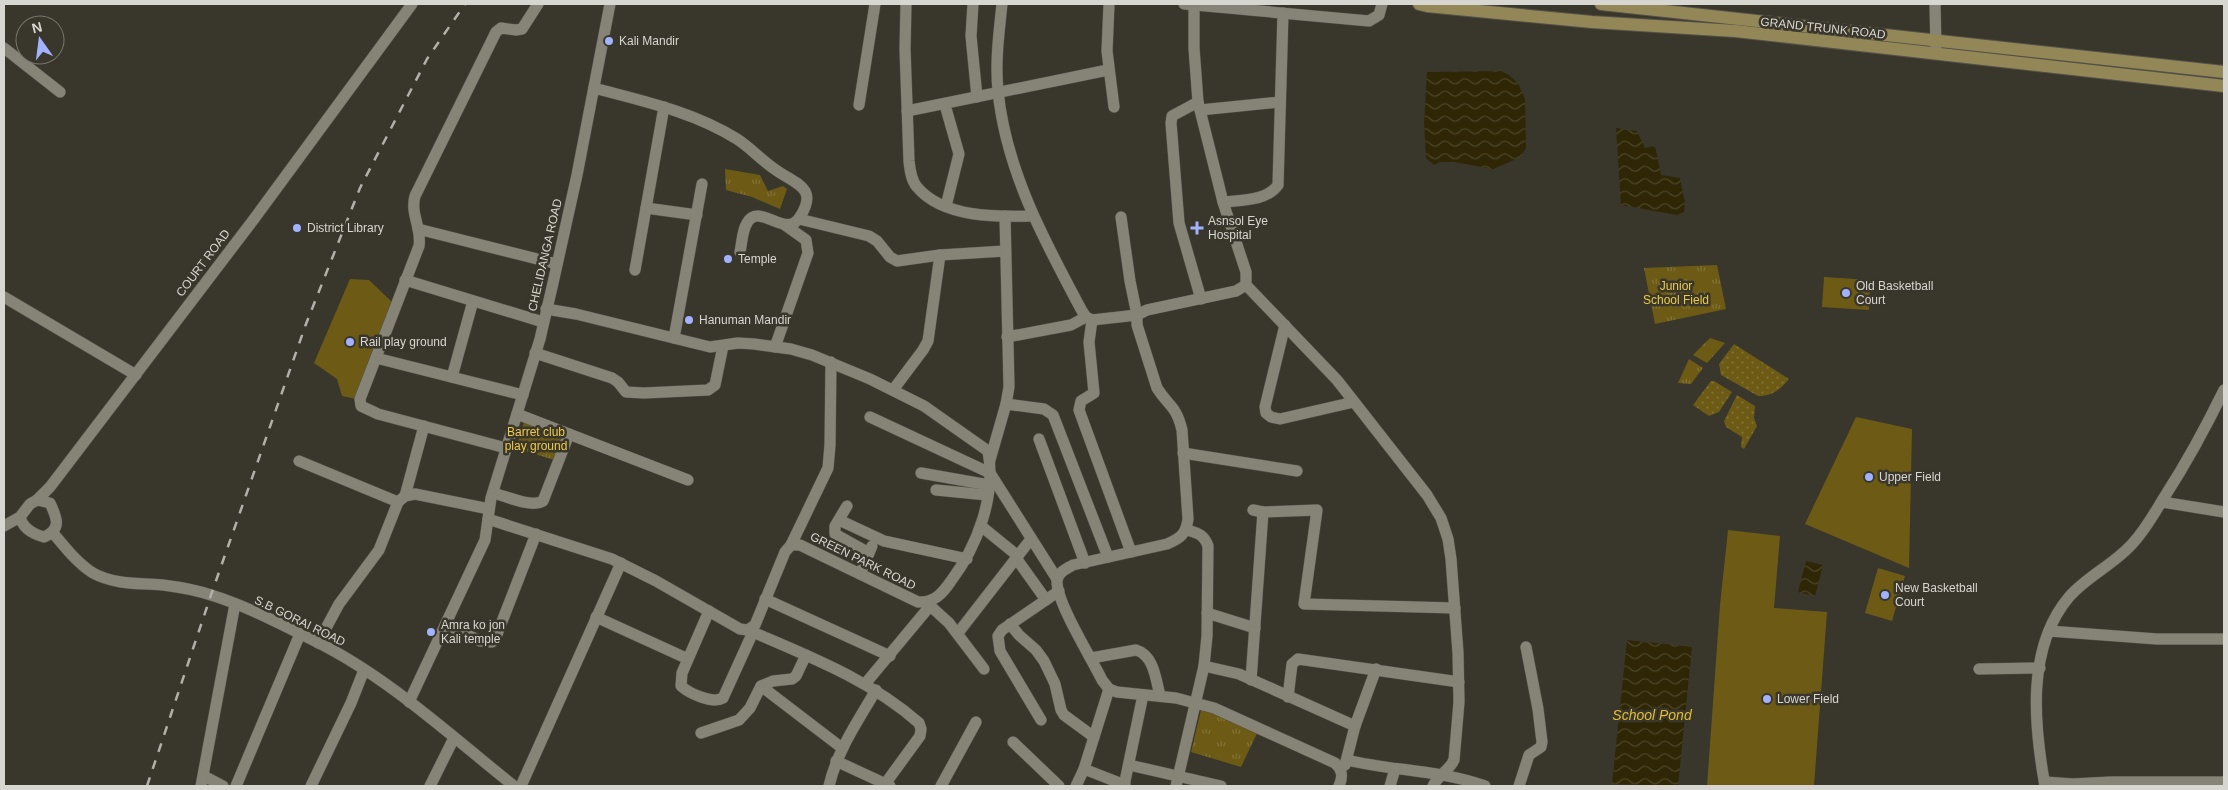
<svg xmlns="http://www.w3.org/2000/svg" width="2228" height="790" viewBox="0 0 2228 790" font-family="Helvetica,sans-serif">
	<style>
		.grass { fill: url(#grass-tufts) }
		.garden { fill: url(#garden-dots) }
		.pitch { fill: #6d5b15 }
		.water { fill: url(#water-waves) }
		.lines { fill: none; stroke-linecap: round; stroke-linejoin: round }
		.minor-casing { stroke: #545249; stroke-width: 12 }
		.major-casing { stroke: #545249; stroke-width: 14 }
		.minor { stroke: #868377; stroke-width: 11 }
		.major { stroke: #948757; stroke-width: 12 }
		.rail { stroke: #b2b0a9; stroke-width: 2.5; stroke-dasharray: 9 9; stroke-linecap: butt }
		.poi-dot { fill: #a2b2fd; stroke: #39362c; stroke-width: 2 }
		.labels { text-anchor: middle; stroke-width: 5; stroke-linejoin: round; paint-order: stroke }
		.street-label { font-size: 12px; fill: #d8d6d0; stroke: #39362c }
		.poi-label { font-size: 12px; fill: #d8d6d0; stroke: #39362c; text-anchor: start }
		.park-label { font-size: 12px; fill: #eecb44; stroke: #39362c }
		.water-label { font-size: 14px; font-style: italic; fill: #e1be32; stroke: #39362c }
	</style>
	<defs>
		<pattern id="grass-tufts" width="24" height="20" patternUnits="userSpaceOnUse" patternTransform="scale(1.25)"><rect width="24" height="20" fill="#6d5b15"/><path d="M3 7l-1-3M5 7V3M7 7l1-3M15 17l-1-3M17 17v-4M19 17l1-3" fill="none" stroke="#817236"/></pattern>
		<pattern id="garden-dots" width="8" height="8" patternUnits="userSpaceOnUse" patternTransform="scale(1.25)"><rect width="8" height="8" fill="#6d5b15"/><path d="M2 2h.1M6 6h.1" fill="none" stroke="#817236" stroke-width="1.8" stroke-linecap="round"/></pattern>
		<pattern id="water-waves" width="16" height="10" patternUnits="userSpaceOnUse" patternTransform="scale(1.25)"><rect width="16" height="10" fill="#2e2605"/><path d="M0 5q4-4 8 0t8 0" fill="none" stroke="#4c4528"/></pattern>
	</defs>
	<rect width="100%" height="100%" fill="#39362c"/>
	<g class="grass">
		<polygon points="725,169 760,175 768,191 783,186 787,189 780,209 752,197 726,190"/>
		<polygon points="1717,265 1726,309 1655,324 1644,268"/>
		<polygon points="1710,338 1725,343 1707,363 1693,355"/>
		<polygon points="1689,359 1703,368 1691,384 1678,383"/>
		<polygon points="525,419 565,433 554,460 516,448"/>
		<polygon points="1202,706 1259,729 1241,767 1191,752"/>
	</g>
	<g class="garden">
		<path d="M1734,344L1789,379C1781,389 1771,397 1758,396L1721,375L1719,364Z"/>
		<polygon points="1711,381 1714,381 1732,392 1719,412 1709,416 1693,405"/>
		<polygon points="1737,395 1755,406 1754,418 1757,426 1744,449 1741,447 1742,437 1726,427 1724,421"/>
	</g>
	<g class="pitch">
		<polygon points="1824,277 1870,280 1869,310 1822,307"/>
		<polygon points="350,279 369,280 393,303 356,399 342,396 337,379 314,363"/>
		<polygon points="1856,417 1912,429 1909,568 1805,524"/>
		<polygon points="1728,530 1780,536 1774,608 1827,612 1814,786 1707,786 1720,605"/>
		<polygon points="1878,568 1905,576 1892,621 1865,613"/>
	</g>
	<g class="water">
		<polygon points="1501,71 1509,75 1518,83 1525,99 1526,148 1521,157 1493,169 1454,162 1440,162 1434,165 1426,158 1424,123 1427,72"/>
		<polygon points="1616,128 1637,131 1645,148 1655,146 1661,175 1680,178 1685,203 1684,212 1677,215 1621,205"/>
		<polygon points="1806,561 1823,565 1815,596 1798,592"/>
		<polygon points="1627,640 1692,647 1678,786 1612,784"/>
	</g>
	<g class="lines">
		<g class="minor-casing">
			<g id="minor">
				<path d="M906,4L905,49L909,161C910,170 911,180 917,187C943,218 997,217 1033,216"/>
				<polyline points="973,4 971,36 977,97"/>
				<path d="M1002,4C999,33 995,62 998,91C1006,171 1045,242 1082,311L1086,317L1092,320L1137,315L1130,281L1121,217"/>
				<polyline points="1109,4 1107,51 1114,107"/>
				<polyline points="1184,4 1369,21 1379,15 1382,4"/>
				<path d="M1194,4V48L1198,102L1223,202L1246,272V285L1236,291L1147,310L1137,315V325L1157,388C1169,407 1176,405 1182,430L1188,519C1186,534 1181,538 1167,544L1073,565C1066,569 1058,572 1057,581C1056,602 1092,659 1102,680L1109,689L1117,692L1176,698L1214,708L1335,763C1343,770 1343,777 1339,786"/>
				<polyline points="1935,4 1936,49"/>
				<polyline points="4,48 60,92"/>
				<path d="M594,88C643,101 694,112 737,139C751,148 762,161 776,170C795,184 819,187 800,217C786,240 759,201 747,223C742,231 742,243 740,252"/>
				<polyline points="1198,102 1172,116 1171,123 1179,223 1201,299"/>
				<polyline points="859,105 875,4"/>
				<polyline points="945,105 959,154 946,206"/>
				<polyline points="1200,110 1280,102"/>
				<polyline points="907,111 1108,70"/>
				<path d="M1223,202C1241,200 1267,201 1278,185L1283,13"/>
				<polyline points="646,208 697,215"/>
				<polyline points="799,219 869,236 877,241 890,257 897,261 940,255 1005,251"/>
				<polyline points="418,229 557,264"/>
				<polyline points="635,270 664,107"/>
				<polyline points="405,280 543,322"/>
				<path d="M1246,285L1337,380L1427,495L1441,518L1448,539L1451,559L1458,653L1459,702L1454,760C1449,771 1438,775 1433,786"/>
				<polyline points="4,297 136,375"/>
				<polyline points="1092,320 1089,342 1094,393 1081,401 1079,410 1131,552"/>
				<polyline points="1285,325 1265,407 1266,413 1271,417 1280,419 1354,402"/>
				<polyline points="1007,337 1071,325 1086,317"/>
				<polyline points="674,338 702,184"/>
				<polyline points="775,347 808,253 806,240 785,225"/>
				<polyline points="535,353 612,378 618,382 626,392 644,393 708,390 715,385 723,346"/>
				<polyline points="376,358 523,395"/>
				<polyline points="452,377 473,301"/>
				<polyline points="893,390 923,350 928,341 940,255"/>
				<polyline points="1006,404 1044,409 1053,415 1108,557"/>
				<polyline points="517,414 688,480"/>
				<polyline points="870,417 990,473 1057,579"/>
				<polyline points="1039,439 1085,563"/>
				<path d="M506,448L378,414L361,406L360,399L419,246C422,228 410,214 415,196L496,32L501,28L516,30L522,29L538,4"/>
				<polyline points="1183,453 1297,471"/>
				<polyline points="990,460 1006,404 1009,387 1005,216"/>
				<polyline points="299,461 398,502"/>
				<polyline points="921,473 989,485"/>
				<polyline points="936,490 987,495"/>
				<path d="M493,493C506,496 531,508 543,501L569,434"/>
				<polyline points="405,496 424,426"/>
				<polyline points="2162,502 2224,512"/>
				<polyline points="847,506 835,526 835,534 869,553"/>
				<polyline points="1253,510 1263,512 1317,510 1304,604 1455,608"/>
				<path d="M20,517C23,529 33,534 44,537C62,529 57,518 50,503L37,500"/>
				<path d="M488,519L612,559L656,581L740,629L748,630L755,625L785,552L791,545H800L918,602C934,603 942,594 951,581C978,545 996,496 988,451L924,406L870,379L812,355L791,349L754,344L738,343L710,347L576,314L546,309"/>
				<polyline points="839,520 884,541 967,559"/>
				<polyline points="4,526 20,517 30,504 37,500 50,487 254,219 412,4"/>
				<polyline points="981,526 1018,556"/>
				<path d="M53,533C65,547 77,563 93,573C115,585 139,583 163,585C179,587 196,590 211,595C247,606 282,625 315,641C388,677 451,736 514,786"/>
				<polyline points="791,545 828,468 830,445 831,362"/>
				<polyline points="1016,558 1046,600"/>
				<polyline points="860,574 872,546"/>
				<polyline points="765,599 890,656"/>
				<polyline points="927,603 949,623 984,669"/>
				<path d="M709,611L682,673L681,686C690,694 713,704 723,698L753,632"/>
				<polyline points="1207,613 1255,628"/>
				<polyline points="596,617 688,659"/>
				<polyline points="446,624 480,641 492,642 496,637 536,534"/>
				<polyline points="1010,624 1019,635 1036,650 1044,661 1055,684 1061,710 1064,715 1094,737"/>
				<path d="M748,630C808,656 869,679 919,723L921,729L920,736L885,784"/>
				<polyline points="2049,631 2157,639 2224,639"/>
				<polyline points="958,633 1031,539"/>
				<polyline points="318,643 339,604 379,550 398,502 405,496 415,494 489,509"/>
				<path d="M1091,658L1136,650C1154,655 1156,680 1160,696"/>
				<polyline points="1204,666 1239,674 1355,726"/>
				<polyline points="1979,669 2040,668"/>
				<polyline points="1251,680 1263,512"/>
				<polyline points="865,684 930,606"/>
				<polyline points="761,686 842,748"/>
				<polyline points="1288,697 1292,664 1298,659 1459,682"/>
				<polyline points="409,702 485,540 491,498 540,339 553,283 577,175 610,4"/>
				<polyline points="1041,720 1000,651 998,636 1002,630 1059,591"/>
				<polyline points="701,733 739,720 750,708 761,686 773,681 792,679 796,676 806,655"/>
				<polyline points="1013,742 1059,786"/>
				<path d="M1347,760C1392,771 1441,770 1485,786"/>
				<polyline points="836,761 890,786"/>
				<polyline points="1129,765 1221,786"/>
				<polyline points="1345,765 1355,726 1376,669"/>
				<polyline points="1084,769 1125,785"/>
				<polyline points="204,776 223,786"/>
				<polyline points="2045,782 2073,784 2110,782 2224,782"/>
				<polyline points="201,786 235,604"/>
				<polyline points="236,786 300,634"/>
				<polyline points="311,786 351,703 364,670"/>
				<polyline points="430,786 454,738"/>
				<polyline points="521,786 621,563"/>
				<path d="M829,786C837,751 858,721 876,690"/>
				<polyline points="941,786 976,722"/>
				<polyline points="1076,786 1084,769 1109,689"/>
				<polyline points="1124,786 1143,695"/>
				<path d="M1176,786L1204,666L1207,636L1208,546C1204,534 1197,533 1187,530"/>
				<polyline points="1390,786 1395,769"/>
				<polyline points="1519,786 1529,755 1541,747 1542,742 1538,709 1526,647"/>
				<path d="M2045,786C2034,725 2026,648 2069,597C2087,576 2115,564 2133,543C2146,529 2155,512 2165,496C2187,462 2206,427 2224,390"/>
			</g>
		</g>
		<g class="major-casing">
			<g id="major">
				<polyline points="1419,4 1427,6 1592,22 1735,31 2224,86"/>
				<polyline points="1601,4 2224,72"/>
			</g>
		</g>
		<use href="#minor" class="minor"/>
		<use href="#major" class="major"/>
		<polyline class="rail" points="147,786 211,595 306,324 360,188 427,59 465,4"/>
	</g>
	<g class="poi-dot">
		<circle cx="609" cy="41" r="5"/>
		<circle cx="297" cy="228" r="5"/>
		<path d="M1194.5 220.5h5v5h5v5h-5v5h-5v-5h-5v-5h5z"/>
		<circle cx="728" cy="259" r="5"/>
		<circle cx="1846" cy="293" r="5"/>
		<circle cx="689" cy="320" r="5"/>
		<circle cx="350" cy="342" r="5"/>
		<circle cx="1869" cy="477" r="5"/>
		<circle cx="1885" cy="595" r="5"/>
		<circle cx="431" cy="632" r="5"/>
		<circle cx="1767" cy="699" r="5"/>
	</g>
	<g class="labels">
		<g class="street-label">
			<text transform="translate(1823 28) rotate(6)" y="4">GRAND TRUNK ROAD</text>
			<text transform="translate(545 255) rotate(-77)" y="4">CHELIDANGA ROAD</text>
			<text transform="translate(203 263) rotate(-53)" y="4">COURT ROAD</text>
			<text transform="translate(863 561) rotate(26)" y="4">GREEN PARK ROAD</text>
			<text transform="translate(300 621) rotate(26)" y="4">S.B GORAI ROAD</text>
		</g>
		<g class="poi-label">
			<text x="619" y="45">Kali Mandir</text>
			<text x="1208" y="225">Asnsol Eye<tspan x="1208" dy="14">Hospital</tspan></text>
			<text x="307" y="232">District Library</text>
			<text x="738" y="263">Temple</text>
			<text x="1856" y="290">Old Basketball<tspan x="1856" dy="14">Court</tspan></text>
			<text x="699" y="324">Hanuman Mandir</text>
			<text x="360" y="346">Rail play ground</text>
			<text x="1879" y="481">Upper Field</text>
			<text x="1895" y="592">New Basketball<tspan x="1895" dy="14">Court</tspan></text>
			<text x="441" y="629">Amra ko jon<tspan x="441" dy="14">Kali temple</tspan></text>
			<text x="1777" y="703">Lower Field</text>
		</g>
		<g class="park-label">
			<text x="1676" y="290">Junior<tspan x="1676" dy="14">School Field</tspan></text>
			<text x="536" y="436">Barret club<tspan x="536" dy="14">play ground</tspan></text>
		</g>
		<g class="water-label">
			<text x="1652" y="720">School Pond</text>
		</g>
	</g>
	<rect width="2228" height="790" fill="none" stroke="#d8d6d0" stroke-width="10"/>
	<g transform="translate(40 40) rotate(346)"><circle r="24" fill="#39362c" stroke="#79766e"/>
	<path d="M0-4L9 19L0 12L-9 19Z" fill="#a2b2fd"/>
	<text y="-8" font-size="14" font-weight="bold" text-anchor="middle" fill="#d8d6d0">N</text>
	</g>
</svg>
